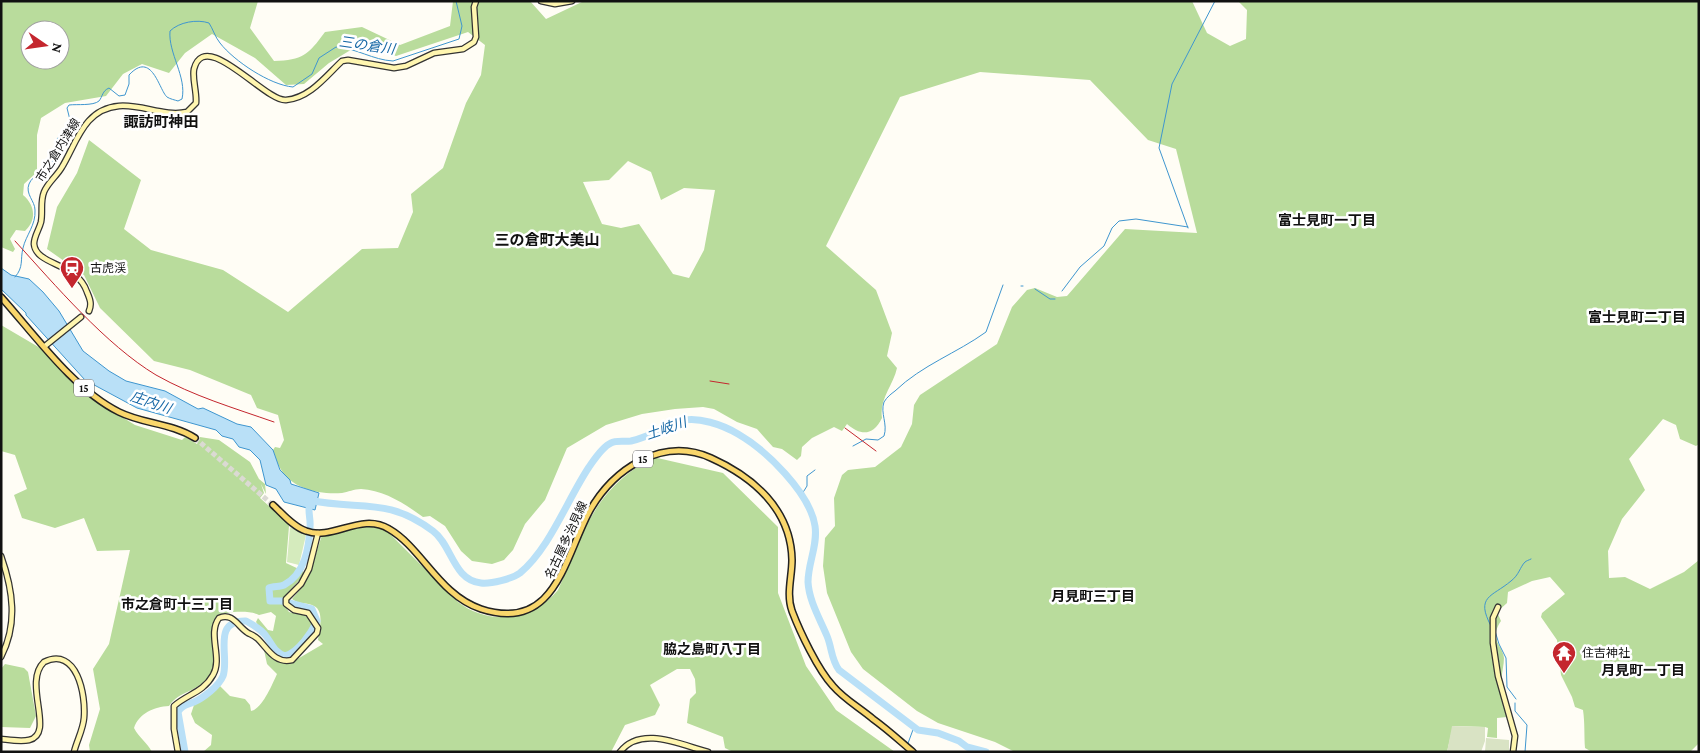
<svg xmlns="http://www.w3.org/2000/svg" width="1700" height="753" viewBox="0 0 1700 753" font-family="'Crimson Pro','Noto Sans JP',serif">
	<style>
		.green { fill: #d5ebbd }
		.forest { fill: #b9dc9c; fill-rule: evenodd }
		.cemetery { fill: #d9e3c4 }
		.water { fill: #b9e0f7; stroke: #3f96cf }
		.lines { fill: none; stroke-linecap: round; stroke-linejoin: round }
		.stream { stroke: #3f96cf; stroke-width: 1 }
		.river { stroke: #b9e0f7; stroke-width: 7 }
		.primary-tunnel { stroke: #dbdad3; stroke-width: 5; stroke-dasharray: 5 2.5; stroke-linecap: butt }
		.secondary-casing { stroke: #333; stroke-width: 7 }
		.primary-casing { stroke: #222; stroke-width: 8 }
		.secondary { stroke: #fff6b0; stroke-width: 4.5 }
		.primary { stroke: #f9d66b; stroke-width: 5 }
		.rail { stroke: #c4262e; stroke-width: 1 }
		.labels { text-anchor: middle; stroke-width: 5; stroke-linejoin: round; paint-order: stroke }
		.shield { fill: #fff; stroke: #585858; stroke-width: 1 }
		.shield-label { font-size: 11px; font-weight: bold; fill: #111 }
		.street-label { font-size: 12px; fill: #111; stroke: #fff }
		.poi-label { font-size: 12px; fill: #111; stroke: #fff; text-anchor: start }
		.water-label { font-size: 14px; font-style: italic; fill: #1768a6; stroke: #fff }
		.neighbourhood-label { font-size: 14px; font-weight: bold; fill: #111; stroke: #fff }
		.quarter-label { font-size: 15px; font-weight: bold; fill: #111; stroke: #fff }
	</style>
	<rect width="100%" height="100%" fill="#fffdf5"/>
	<polygon class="green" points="290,527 306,535 299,565 287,562"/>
	<g class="forest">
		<path d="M1,1H258L250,28L274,61C303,60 308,55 325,32L362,27L400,45L450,26L453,1H530L546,19L584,1H1192L1207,33L1230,46L1246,39L1247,10L1238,1H1699V444L1696,446L1680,439L1676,425L1663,419L1629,459L1645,490L1622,519L1608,551L1609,578L1625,577L1650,589L1684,572L1699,560V743L1690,752H1592L1585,748C1584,735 1585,724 1583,710L1575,707L1572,697L1561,675L1557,640L1541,617L1542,613L1565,594L1550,577L1532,581L1508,592L1507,603L1497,612L1501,621C1488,640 1503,645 1504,658C1504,666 1501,674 1502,681C1503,693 1506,705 1507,717L1497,718V738L1487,737L1488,728L1485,727L1453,726L1447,752H1015L995,742L938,723L917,711L863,669L851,652L827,593L823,566L825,538L835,526L834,498L842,475L848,470L875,467L901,447L912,424L914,405L920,395L997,344L1012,307L1027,290L1035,288L1057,297L1067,296L1125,229L1197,233L1176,149L1148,140L1090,80L980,72L900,97L826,246L876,290L892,333L887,356L897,368C893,386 879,399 882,418C873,436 861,436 847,424L842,431L834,427L812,438L802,447L801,456L797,460L782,449L773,447L757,429L737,422L714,409L703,407L675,409L642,414L606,425L567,448L545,500L525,524L513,550L504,560L492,564L472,561L461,551L445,526L430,516L423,517C405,504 384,490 361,489C354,489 348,492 342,493C321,495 291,489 280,468C277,463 275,456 273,450L275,447L280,448L284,440L278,415L257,408L251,395L190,370L154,361L100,308L84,275L47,249L57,207L77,173L89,140L141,180L124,229L151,250L223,270L288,312L362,249L398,248L413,212L411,194L443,168L466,103L481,75L485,45L468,32L396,56L359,45L329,63L304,84L286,85L255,58L212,34L185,53L169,73L142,64L123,74L106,96L65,103L41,118L37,135V172L24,184L23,195C35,205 37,220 25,231L16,230L10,239L15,249L13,252L1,247ZM30,30H60V60H30ZM628,161L651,172L661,200L684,188L715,190L704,250L689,278L673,274L639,224L621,228L602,224L583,182L609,180Z"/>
		<path d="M1,325L47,352L109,409L135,425L182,440L185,437L197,444L200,437L219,440L250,462L259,479L265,484L266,494L261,484L264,493L260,498L286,521L289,526L286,563L303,571L304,575L285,596L283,603L289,612C300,615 306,613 313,623L308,633L289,653L284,654L271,643L256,622L258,618L268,630L273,631L276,616L271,612L259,615C250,610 225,611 216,617C206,632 220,654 213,670C203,692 180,689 169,706C154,707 139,713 134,728C139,738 147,742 152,752H90L89,745L100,709L93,669L109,644L130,550L97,551L84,518L55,528L22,518L14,495L27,489L15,455L1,451Z"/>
		<path d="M653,457L723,473L778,527V593L806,666L836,710L895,752H733L725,748L723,737L687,723L690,699L696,693L695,679L690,669H677L650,685L660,705L655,715L625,725L611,752H203L211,745L212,735L195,723L191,714L194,705L220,686L230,696L245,699L250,705L251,711C262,709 272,685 277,674L267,664L264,650L274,660L289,664L323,644L318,640C319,632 325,611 314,606C307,602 299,605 292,599L303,586L310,572L322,535C344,530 364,522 386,530L458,602C489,626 532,621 558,590C585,530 592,492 653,457Z"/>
		<polygon points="5,664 24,668 28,672 36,716 30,728 1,727 1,669"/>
	</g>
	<g class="cemetery">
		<polygon points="1452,726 1485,727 1485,741 1481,752 1447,752"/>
		<polygon points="1486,738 1509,740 1509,752 1485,752"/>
	</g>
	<polygon class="water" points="1,268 11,275 29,279 43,292 59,311 83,351 109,371 126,381 165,391 198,409 203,408 237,424 251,427 273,450 280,470 290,480 291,484 319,493 315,510 284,502 276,489 266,485 260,460 250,450 239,447 233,439 222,436 216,430 137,408 85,380 26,315 26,313 1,289"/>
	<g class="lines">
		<g class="stream">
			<polyline points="1188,228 1159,148 1172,84 1215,1"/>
			<path d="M15,277C24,267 20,260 23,248C26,235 36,225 35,210C35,201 25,194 29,184C33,174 44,174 51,169L56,140L71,124L67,108L69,105C77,104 93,106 99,101C103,96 102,91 109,88L119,96L125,95L129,84V75C152,50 159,90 167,97C170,99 175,100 178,101L182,99C187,77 168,53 170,31C179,22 197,19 209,23C213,29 215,37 220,43C234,61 270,85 293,87L312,74L319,58L336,47C356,48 373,60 393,61L459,39L462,26L456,1"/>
			<polyline points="1021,286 1023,286"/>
			<polyline points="1035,289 1050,299 1055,299"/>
			<polyline points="1062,291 1080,267 1104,246 1112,228 1119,221 1136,219 1188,227"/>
			<path d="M853,446L866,439L878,440L884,436C888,424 880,413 884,402C887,397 891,394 895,391C922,365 957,353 986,332L1003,285"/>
			<polyline points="802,494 807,486 807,476 815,470"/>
			<path d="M1491,626C1475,596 1492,597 1511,581C1519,575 1520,567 1525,562C1526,561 1529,560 1531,559"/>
			<polyline points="1495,631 1499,644 1506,658 1507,687 1516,699"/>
			<polyline points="1515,703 1515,711 1527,725 1525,752"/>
			<polyline points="907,746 914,727"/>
		</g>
		<g class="river">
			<path d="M309,500C359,511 386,496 433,531C452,545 453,580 481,583C491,584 512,579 520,573C550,548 567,500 589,467C594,460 602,447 611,443C616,440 625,442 631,441C639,439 647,436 654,433C663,429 671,423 680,421C698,416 723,425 738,434C766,450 810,493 815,526C818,545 808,563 808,582C809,601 820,619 827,636C832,648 831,659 839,670L918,730L938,733L959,741L967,747L986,752"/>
			<path d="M185,752L178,712C182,705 187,705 194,702C203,698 219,686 223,676C230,657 211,620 246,621C253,625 261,629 266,636C272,644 274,652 285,656C299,652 311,633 317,621L312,609L282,601H270L269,588C273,586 280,587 284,585C305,574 309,548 310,527C311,518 307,511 310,501"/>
		</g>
		<polyline class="primary-tunnel" points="195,438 273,505"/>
		<g class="secondary-casing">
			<g id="secondary">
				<polyline points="541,1 555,4 572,1"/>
				<path d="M89,311C92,304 90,299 87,292C77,262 36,266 34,244C34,236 39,230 41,222C43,212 40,202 44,192C48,182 57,176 62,167C77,142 84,109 119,106C142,104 164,117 187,112L196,103C197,92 192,79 194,69C205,27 265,102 286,100C310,98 326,76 342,61L348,60L394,68L406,66L434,53L463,49L474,42L476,37L474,7L476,1"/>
				<polyline points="45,346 81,317"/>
				<path d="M1,556C13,590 18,624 1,657"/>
				<polyline points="1498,607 1493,618 1493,643 1498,676 1515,736 1513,752"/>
				<path d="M1,739C10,740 21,742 29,740C56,734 22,683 44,662C77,646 86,695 84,718C83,730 77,740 74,752"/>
				<path d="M178,752L174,729V706C187,694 203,693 213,675C223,658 207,634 219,618C233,612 238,627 248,633C252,635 255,636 258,639C268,649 275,664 292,660L317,633L318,628L308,613L294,610L286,604V599L301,584L309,569L318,533"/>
				<path d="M620,752C641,725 681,745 708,752"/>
			</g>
		</g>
		<g class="primary-casing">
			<g id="primary">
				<path d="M1,297C35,335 73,389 119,412C143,424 171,423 195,438"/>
				<path d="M273,505C282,513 293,527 306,531C333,541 361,512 389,529C422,548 439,595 481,609C555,633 564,559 589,512C613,469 662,436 711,458C753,477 791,509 792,560C792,577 786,594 792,611C800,632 818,670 833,686C844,699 860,708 873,719C887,729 900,741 913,752"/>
			</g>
		</g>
		<use href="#secondary" class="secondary"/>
		<use href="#primary" class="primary"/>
		<g class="rail">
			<path d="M15,241C55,285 106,345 156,375C193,396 234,408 274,422"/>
			<polyline points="710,381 729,384"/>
			<polyline points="845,428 876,451"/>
		</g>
	</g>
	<defs>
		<g id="station-pin" transform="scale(1.25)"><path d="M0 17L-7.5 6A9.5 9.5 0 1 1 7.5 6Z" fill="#c4262e" stroke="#fff"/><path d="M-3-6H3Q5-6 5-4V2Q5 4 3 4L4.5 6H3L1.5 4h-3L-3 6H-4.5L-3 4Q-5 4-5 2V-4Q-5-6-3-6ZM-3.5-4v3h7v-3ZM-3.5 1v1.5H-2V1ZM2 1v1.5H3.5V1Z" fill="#fff"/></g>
		<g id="temple-pin" transform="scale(1.25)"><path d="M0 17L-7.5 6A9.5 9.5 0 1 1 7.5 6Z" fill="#c4262e" stroke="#fff"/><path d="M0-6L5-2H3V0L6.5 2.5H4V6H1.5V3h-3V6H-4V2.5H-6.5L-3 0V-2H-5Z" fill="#fff"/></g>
	</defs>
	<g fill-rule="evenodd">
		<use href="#station-pin" x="72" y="268"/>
		<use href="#temple-pin" x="1564" y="653"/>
	</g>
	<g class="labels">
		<g class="shield">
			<rect x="74" y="379.5" width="20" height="17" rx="4"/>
			<rect x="633" y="450.5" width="20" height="17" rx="4"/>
		</g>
		<g class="shield-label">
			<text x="84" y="392">15</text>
			<text x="643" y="463">15</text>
		</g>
		<g class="street-label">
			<text transform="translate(58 150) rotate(-58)" y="4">市之倉内津線</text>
			<text transform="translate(566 540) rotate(-65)" y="4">名古屋多治見線</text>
		</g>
		<g class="poi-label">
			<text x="90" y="272">古虎渓</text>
			<text x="1582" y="657">住吉神社</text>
		</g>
		<g class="water-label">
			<text transform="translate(367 45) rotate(8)" y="5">三の倉川</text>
			<text transform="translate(151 402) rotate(19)" y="5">庄内川</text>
			<text transform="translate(666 428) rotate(-19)" y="5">土岐川</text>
		</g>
		<g class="neighbourhood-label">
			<text x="1327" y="225">富士見町一丁目</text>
			<text x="1637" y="322">富士見町二丁目</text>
			<text x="1093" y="601">月見町三丁目</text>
			<text x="177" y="609">市之倉町十三丁目</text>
			<text x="712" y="654">脇之島町八丁目</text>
			<text x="1643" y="675">月見町一丁目</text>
		</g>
		<g class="quarter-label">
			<text x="161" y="127">諏訪町神田</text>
			<text x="547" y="245">三の倉町大美山</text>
		</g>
	</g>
	<rect width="1700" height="753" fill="none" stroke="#111111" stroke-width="5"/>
	<g transform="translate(45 45) rotate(103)"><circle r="24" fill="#ffffff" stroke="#a0a0a0"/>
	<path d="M0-4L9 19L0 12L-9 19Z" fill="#c4262e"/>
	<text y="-8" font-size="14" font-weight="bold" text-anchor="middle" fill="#111111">N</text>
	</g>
</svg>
